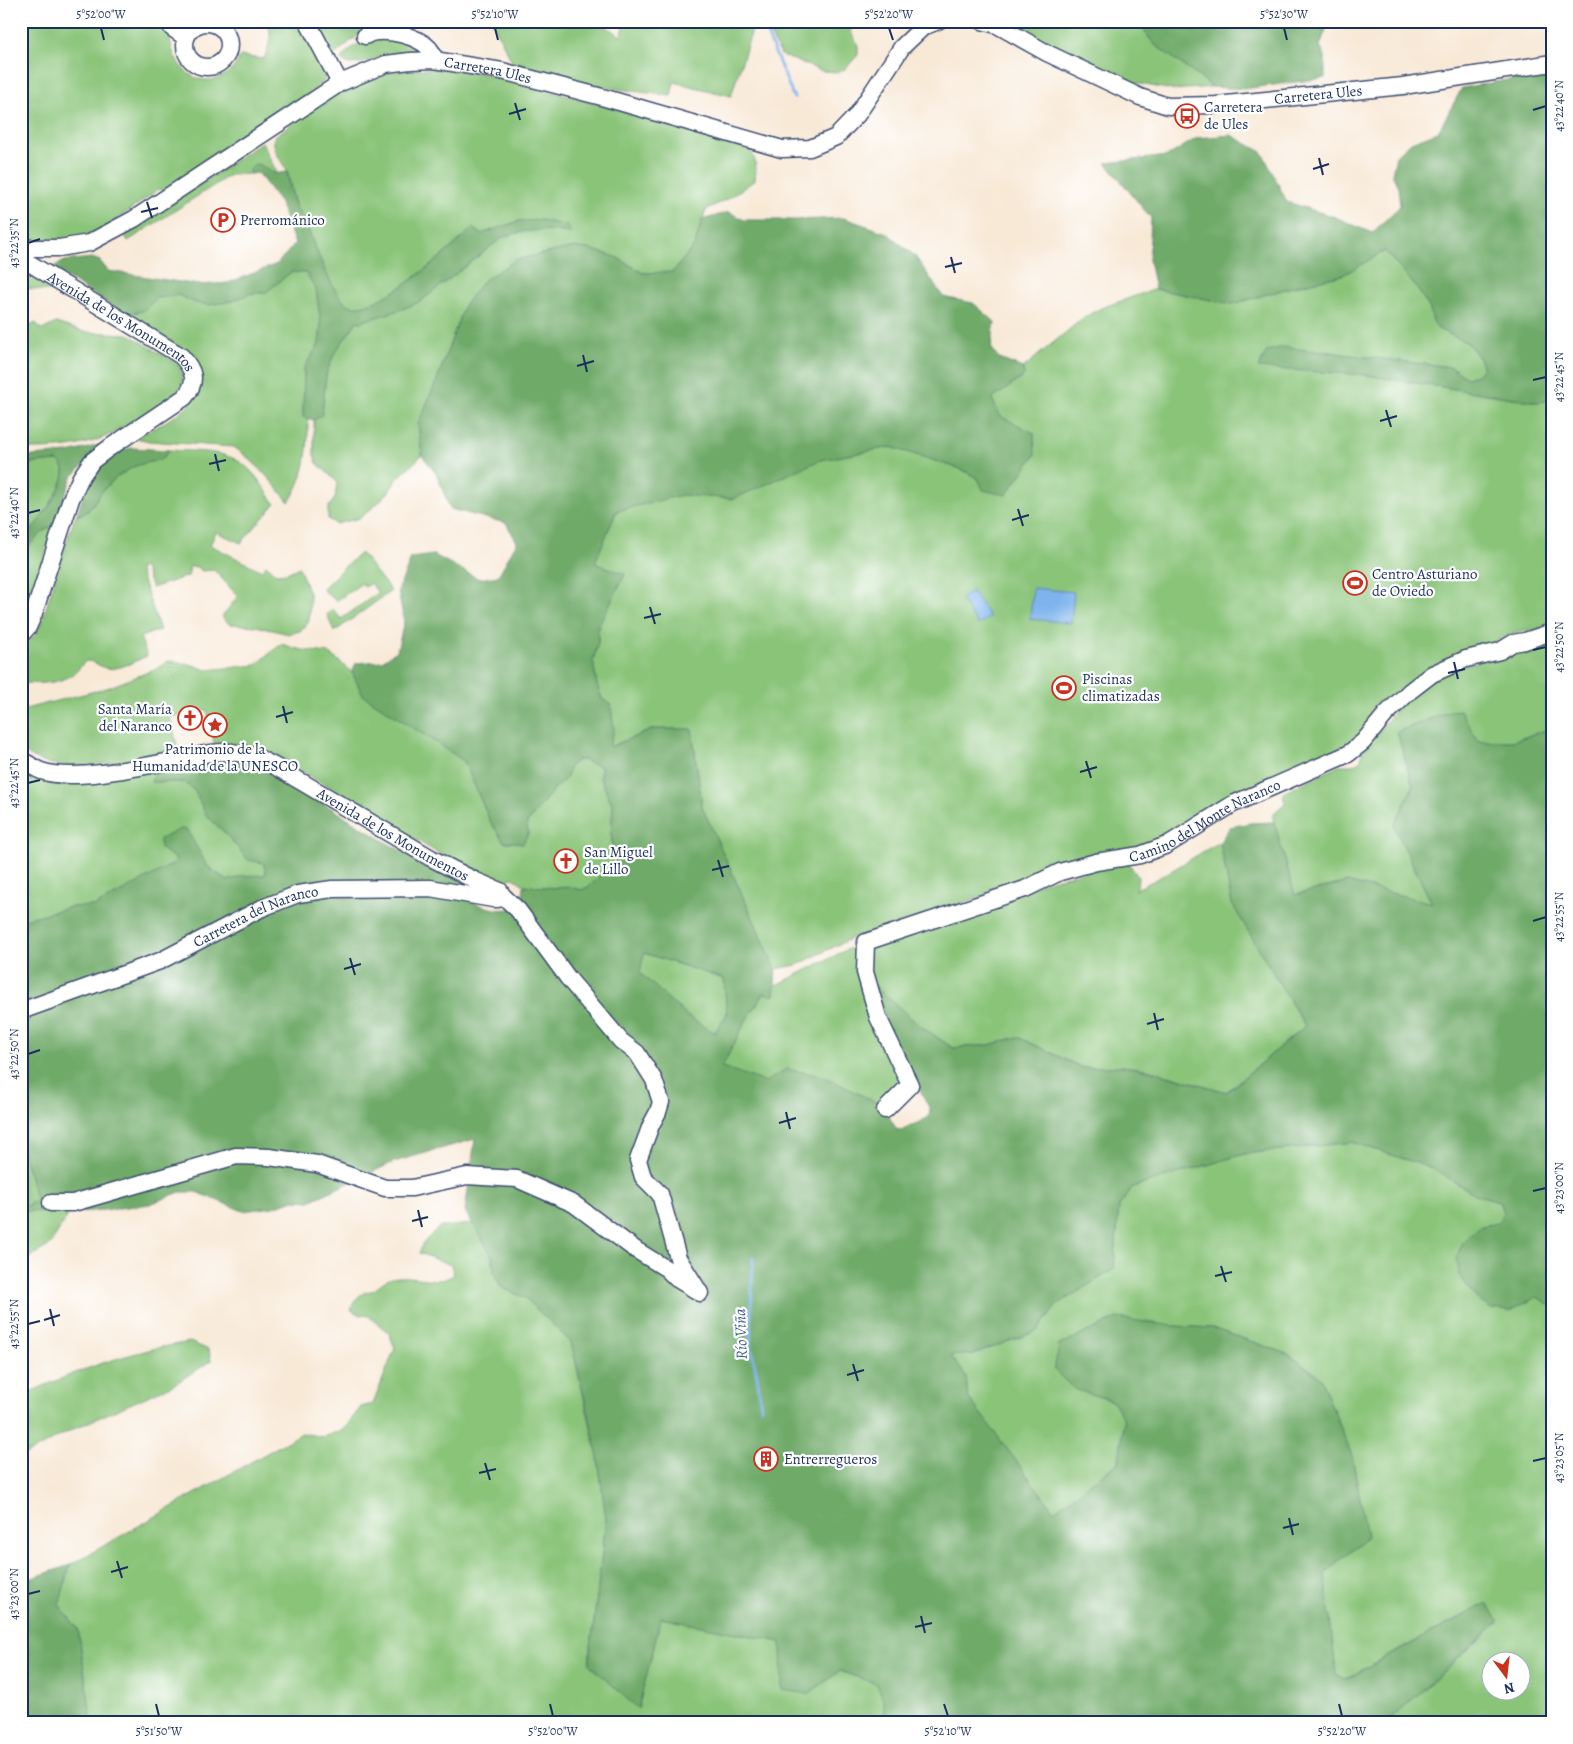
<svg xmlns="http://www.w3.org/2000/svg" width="1573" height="1744" viewBox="0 0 1573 1744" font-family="Alegreya,serif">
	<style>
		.green { fill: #8ac479; stroke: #527a6c; fill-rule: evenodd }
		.forest { fill: #6faa69; stroke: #456c64; fill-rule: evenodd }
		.water { fill: #7eb4ed; stroke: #4c72a6 }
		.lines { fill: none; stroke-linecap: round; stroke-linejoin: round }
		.stream { stroke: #7eb4ed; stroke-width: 3 }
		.minor-casing { stroke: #3c4b70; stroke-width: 19 }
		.minor { stroke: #fff; stroke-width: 16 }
		.ticks { fill: none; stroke: #1b2f5e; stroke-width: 2 }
		.labels { text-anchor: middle; stroke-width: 4.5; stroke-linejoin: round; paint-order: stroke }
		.street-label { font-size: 15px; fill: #1b2f5e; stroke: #fff }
		.poi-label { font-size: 15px; fill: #1b2f5e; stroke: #fff; text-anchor: start }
		.water-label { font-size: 16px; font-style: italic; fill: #3e5e90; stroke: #fff }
		.neatline { fill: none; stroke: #1b2f5e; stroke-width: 2 }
		.ticks-label { font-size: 12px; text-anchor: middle; fill: #1b2f5e }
	</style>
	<rect width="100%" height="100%" fill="#fff"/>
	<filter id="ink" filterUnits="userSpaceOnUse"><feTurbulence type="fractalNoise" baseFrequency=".02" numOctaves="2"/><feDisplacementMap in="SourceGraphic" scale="10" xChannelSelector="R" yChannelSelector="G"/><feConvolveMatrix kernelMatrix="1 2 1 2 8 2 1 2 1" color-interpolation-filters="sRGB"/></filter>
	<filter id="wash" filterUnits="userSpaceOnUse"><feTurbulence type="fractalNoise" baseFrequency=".0096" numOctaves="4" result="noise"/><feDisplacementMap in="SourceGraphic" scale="20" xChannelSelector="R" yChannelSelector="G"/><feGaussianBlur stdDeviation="1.12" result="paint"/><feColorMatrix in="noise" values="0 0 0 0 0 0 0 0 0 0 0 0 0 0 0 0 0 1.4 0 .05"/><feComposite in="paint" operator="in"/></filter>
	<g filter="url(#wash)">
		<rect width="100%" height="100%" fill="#f8e9d7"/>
		<g class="green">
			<path d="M21,21H144L160,26L170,36C171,67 200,94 229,72C234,68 238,62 240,56L264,59C269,46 273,35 267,21H299L326,73L324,81L310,93L164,191L159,189L105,228L85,236L66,239L40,240L21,238Z"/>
			<polygon points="317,21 381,21 362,32 334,55 328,48"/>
			<polygon points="492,21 598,21 621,36 626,21 727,21 752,30 731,96 674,82 671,96 588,85 514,66"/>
			<polygon points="763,21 846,21 858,46 858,55 845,69 837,72 822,71 781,55"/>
			<polygon points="1005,21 1152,21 1144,31 1155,45 1213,87 1172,90 1125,81"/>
			<path d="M400,38L424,52L386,57L359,63L350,64L342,61L341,58C362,36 373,39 400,38Z"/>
			<path d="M414,69H453L479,73L595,103L749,147L756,163L755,180L729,198L707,209L702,220L695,245L673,272L643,273L616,257L593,250L574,247L515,260L464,306L437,380L418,424L422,455L396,480L388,493L376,505L360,518L336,524L328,519V508L335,498L337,482L317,463L314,455V420L322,414L326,375L334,354L358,320L372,318L403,309L421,301L503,237L519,232L540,229L570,233L519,221L481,234L472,228C455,246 372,320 347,305C333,297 313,241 306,224C303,218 297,211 295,204C291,194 291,182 287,171C281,160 272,150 274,137C299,118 336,90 365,79C381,74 398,71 414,69Z"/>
			<polygon points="262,142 277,173 249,169 250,174 230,175 128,241 125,236"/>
			<polygon points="1385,251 1416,287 1429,307 1433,321 1438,329 1468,343 1478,356 1483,369 1477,375 1467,378 1450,367 1346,355 1328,351 1366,375 1538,402 1552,400 1552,624 1539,629 1514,633 1502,638 1493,645 1468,653 1352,743 1269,780 1249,787 1151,844 1020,884 867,934 858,935 797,965 776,969 702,807 692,729 654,729 609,747 614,730 597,685 593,661 598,642 598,627 625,575 594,563 617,511 682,494 733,499 820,460 891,447 961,469 1006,495 1021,474 1000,416 992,399 1024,376 1023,368 1083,318 1101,308 1155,289 1233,304 1299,285 1343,275"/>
			<polygon points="21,270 59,292 21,288"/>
			<path d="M291,272L306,273L316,289L321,324L319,344L304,368L303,417L308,419C308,450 307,475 289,502C272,482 256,462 234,447L149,441L136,438C168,420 225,397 189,353L125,314L143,311L157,298L178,295L196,303L232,301L252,293H265Z"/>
			<path d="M36,323L42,330L56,323L84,332L128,334L178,364L183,375L182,383L178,391C156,405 126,429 102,438C76,449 49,449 21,449V330Z"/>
			<path d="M169,450C193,452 225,449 244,465C257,475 266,491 275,504L241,543L216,532L210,545L262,571L266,565L276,574L287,573L299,567L310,596L309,620L306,626L300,631L289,634L256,626L229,624L222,617L238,596L214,570L202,571L197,567L190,566L188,576L152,588L144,567L139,569L160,630L140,637L147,656C136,661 117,671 105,668C97,665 94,661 86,661C81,665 77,672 72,675C58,684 37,684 21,683V650L36,634L42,621L69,534L76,516L88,511L103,490L118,476L135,466L165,456Z"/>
			<path d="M58,461C61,464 64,467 64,471C65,488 33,530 21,542V464Z"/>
			<polygon points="54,525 27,611 21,623 21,554 44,531"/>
			<polygon points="361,553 391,591 334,632 327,614 333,609 341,619 378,593 371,583 365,587 362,583 336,601 322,589 343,568"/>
			<path d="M1552,643V728L1513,741H1478L1450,711L1397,732L1413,786L1394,826L1432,904L1347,882L1295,895L1272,815L1285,803L1283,793L1341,765H1353L1361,760L1362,752C1377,735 1390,715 1407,699C1445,662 1502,655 1552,643Z"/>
			<path d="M281,644L302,650L329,653L352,672L363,695L464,761L490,821L504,842H518L521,844L528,834L527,823L553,790L567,777L570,766L577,760H583L601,767L600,777L613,806L611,834L615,863L611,870L601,875L588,887L581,890L569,887L554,888L524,885L514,878L501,880L470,869L438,853L370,813L330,787L256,748L237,744L214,743L207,710L193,712L192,709L185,710V714L170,717L178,749C140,757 49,783 21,748V710L107,688L156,669L170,661L193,665L207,670L256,665Z"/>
			<polygon points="21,768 157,770 152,782 184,782 195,791 206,815 224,832 263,863 266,871 265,875 243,876 228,881 207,866 187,830 160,848 176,859 174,864 95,906 71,907 21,920"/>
			<path d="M1220,842L1232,904L1305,1026L1226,1092L1148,1069L1122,1066L1083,1068L1018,1037L989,1045L953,1048L920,1026L915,1078L885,1110L787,1069L765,1082L722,1067L745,1022L765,993L774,995L775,986L846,950L1051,880L1127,861L1138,877L1137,887L1134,890C1164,877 1191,858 1220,842Z"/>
			<polygon points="644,953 724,979 727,1014 714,1033 687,1016 639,973"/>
			<path d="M1352,1142L1432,1168L1475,1194L1499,1201L1503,1212L1498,1223L1479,1227L1510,1311L1537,1297L1552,1306V1410L1548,1411L1545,1421L1552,1432V1723H1386L1498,1623L1487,1603L1345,1679L1336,1674L1325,1572L1367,1537L1352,1456L1320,1377L1288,1354L1212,1328L1174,1326L1074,1389L1113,1401L1124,1420L1119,1462L1054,1511L967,1397L966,1376L950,1355L974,1354L1037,1331L1058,1304L1114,1269L1119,1206L1133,1187L1244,1154ZM1490,1662H1520V1692H1490Z"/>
			<polygon points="21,1152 23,1152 36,1198 31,1204 21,1208"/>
			<polygon points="21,1211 69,1213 50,1245 21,1263"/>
			<path d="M473,1224L492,1256L495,1276L502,1288L524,1297L571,1342L598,1458L606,1519L589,1664L638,1708L661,1618L781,1642L808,1694L840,1671L877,1684L885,1702L884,1723H92L78,1629L59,1605L70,1565L302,1433L323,1437L344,1429L361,1407L373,1404L395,1348L389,1333L366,1314L360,1315L351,1310C357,1295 360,1293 375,1290C391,1268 416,1280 439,1280C444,1280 449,1277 454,1275L451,1265L419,1253L423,1243L439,1227Z"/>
			<path d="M190,1342L209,1350L211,1361L173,1385L73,1429L21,1457V1396C59,1379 97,1363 137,1353C154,1348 173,1345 190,1342Z"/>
		</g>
		<g class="forest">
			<polygon points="1152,21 1329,21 1320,46 1325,57 1325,78 1244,89 1213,87 1155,45 1144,31"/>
			<polygon points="1552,72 1552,400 1538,402 1366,375 1258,368 1267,351 1283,347 1451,367 1467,378 1477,375 1483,368 1478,356 1468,343 1438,329 1433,321 1429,307 1416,287 1385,251 1343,275 1299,285 1233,304 1155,289 1149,260 1151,218 1106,163 1168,156 1197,138 1231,135 1262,152 1287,202 1335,217 1372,233 1400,206 1398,187 1392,174 1396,156 1411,142 1438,132 1462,88"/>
			<path d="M255,164L261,165L273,174L287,172C290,183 291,195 295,205C299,212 303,219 306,226C313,241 335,301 349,305C378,315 452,249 472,228L481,234L519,221L542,220L568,226L570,233C544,229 528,229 503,237L421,301L403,309L360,322L357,321L334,354L326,375L322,415L314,420L303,417L304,368L319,344L321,324L316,289L306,273L291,272L265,293H252L232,301L209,305L196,303L178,295L157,298L143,311L125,314L51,268L65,261L92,258L100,261L108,271L199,285L228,283L277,264L295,244L279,201L258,173L250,174L249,169Z"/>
			<path d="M729,212L744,220H797L844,218L887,233L915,256L943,297L973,303L995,322L991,347L999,359L1023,368L1024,376L992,399L1000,416L1034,433L1035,455L1006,495L983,490L978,478L961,469L891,447L820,460L733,499L682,495L616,511L595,563L625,574L598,627V642L593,661L597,685L602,699L611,705L614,730L609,747L654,729H692L702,807L776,969L774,996L764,993L745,1022L722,1067L765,1082L787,1069L823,1076L882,1105L897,1130L905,1129L929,1117L930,1109L879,1013L874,985L920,1026L953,1048L989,1045L1018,1037L1083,1068L1122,1066L1148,1070L1227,1092L1305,1026L1232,904L1220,842L1230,827L1250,823L1274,822L1295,895L1347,882L1432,903L1394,826L1413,786L1397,732L1450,711L1460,710L1478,741H1513L1552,728V1306L1537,1297L1510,1311L1491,1309L1476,1298L1459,1275L1457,1256L1463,1242L1479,1227L1498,1223L1503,1212L1499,1201L1475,1194L1432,1168L1352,1142L1244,1154L1133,1187L1119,1206L1114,1269L1058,1304L1037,1331L974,1354L951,1356L966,1376L968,1397L1054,1511L1119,1462L1124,1420L1113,1401L1074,1389L1054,1370L1059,1345L1117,1318L1174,1326L1212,1328L1288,1354L1320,1377L1352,1456L1367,1537L1325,1572L1336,1674L1346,1679L1487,1603L1498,1622L1386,1723H884V1702L877,1684L840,1671L808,1694L782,1690L781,1642L661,1618L638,1709L589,1664L606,1519L598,1458L591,1424L571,1342L524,1297L502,1288L495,1276L492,1256L465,1211L475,1139L394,1162L310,1201L294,1200L273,1207L243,1211L196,1192H180L150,1204L104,1210L69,1213L21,1211V1208L31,1204L36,1198L23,1152H21V920L71,907L95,906L173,864L176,859L160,848V839L181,829L187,830L207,866L227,881L243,876L265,875L266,871L263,863L248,860L224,832L206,815L195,791L184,782H151L157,770L221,760L242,762L257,767L323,803L389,844L469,884L468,901C487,907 504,915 522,904L524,885L554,888L569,887L581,890L588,887L601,875L611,870L615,863L611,834L613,806L600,777L601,767L583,760H577L570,766L567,777L553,790L527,823L528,834L522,845L518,842H504L490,821L464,761L363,695L352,672L356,663L382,661L397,651L404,622L398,591L411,558L434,555L479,579L498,576L517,542L506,523L450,509L437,475L422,455L418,424L437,380L464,306L483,281L515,260L574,247L593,250L616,257L643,273L673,272L695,245L702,220ZM644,953L724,979L727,1014L715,1033L687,1016L640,973Z"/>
			<path d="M104,444L72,477L54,525L44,531L21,554V542C33,530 65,488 64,471C64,467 61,464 58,461L21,464V457L68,453Z"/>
			<path d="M132,448L169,450L162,459L135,466L118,476L103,490L88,511L76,516C88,485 95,455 132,448Z"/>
			<polygon points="70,1565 59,1605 78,1629 92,1723 21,1723 21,1582"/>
		</g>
		<g class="water">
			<polygon points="1033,588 1074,592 1071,623 1030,619"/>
			<polygon points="972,591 990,617 978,625 961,599"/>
		</g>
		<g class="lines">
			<g class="stream">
				<polyline points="756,21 765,29 794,98"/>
				<polyline points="753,1258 750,1342 758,1381 761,1408"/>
			</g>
		</g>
	</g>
	<g filter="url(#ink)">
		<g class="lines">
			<g class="minor-casing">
				<g id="minor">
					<polyline points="168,21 172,28 186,38"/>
					<polyline points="307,21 340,83"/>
					<path id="s1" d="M982,21L997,25L1047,53L1140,97L1168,106L1216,105L1403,86L1552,63"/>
					<circle cx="207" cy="45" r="22"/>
					<path d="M365,36C368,34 373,32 377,32C394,30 433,39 434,60"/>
					<path id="s2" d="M21,248H59L89,243L134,219L340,83L386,64L410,61L434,60L502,71L602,97L782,149L810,148L836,137L857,115L902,47L923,27L938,21"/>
					<path id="s3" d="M21,258L181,356C194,370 198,381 185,397L109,448L92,461L81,477L71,499L33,616L28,627L21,635"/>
					<path id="s4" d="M21,760C28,763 34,768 41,771C76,783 149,765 185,758C203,754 221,750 238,753C253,755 265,761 278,768L431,858L476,881L500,891L502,895L518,910L568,978L621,1041L637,1053L654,1080L661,1102L658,1112L651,1125L638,1160L643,1177L660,1194L678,1258L700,1293L677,1279L667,1269L636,1250L574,1204L517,1179L467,1176L412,1188H385L317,1164L269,1157L236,1156L73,1203H51"/>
					<path id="s5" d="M21,1011L160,961L262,908L298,894L332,889L430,888L493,899H498L502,895"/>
					<path id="s6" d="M885,1110L910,1085L878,1017L865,972L866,942L1025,889L1060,872L1096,862L1140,855L1167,845L1233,804L1348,754L1363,742L1386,714L1410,691L1432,674L1466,659L1500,651L1513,643L1525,641L1552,632"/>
				</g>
			</g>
			<use href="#minor" class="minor"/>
		</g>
	</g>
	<path class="ticks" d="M101,28L104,40M495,28L498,40M889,28L893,40M1284,28L1287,40M515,103L520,120M1533,110L1546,106M509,114L526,109M1319,158L1323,175M1313,169L1329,164M147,202L152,218M141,212L158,208M28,243L40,239M951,257L955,273M945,267L962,263M583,355L587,372M577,366L594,361M1533,380L1546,377M1386,410L1391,427M1380,421L1397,416M215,454L219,471M209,464L226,460M1018,509L1023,526M28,513L40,510M1012,520L1029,515M650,607L655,624M644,618L661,614M1533,650L1546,647M1454,662L1458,679M1448,673L1465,669M283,706L287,723M276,717L293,712M1086,761L1091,778M1080,772L1097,767M28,783L40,780M718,860L723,877M712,870L729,866M1533,921L1546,917M350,958L355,975M344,969L361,964M1154,1013L1158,1030M1147,1024L1164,1019M28,1054L40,1050M786,1112L790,1129M779,1123L796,1118M1533,1191L1546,1188M418,1210L422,1227M412,1221L428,1217M1221,1266L1226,1282M1215,1276L1232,1272M50,1309L54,1326M44,1320L60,1315M28,1324L40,1321M853,1364L858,1381M847,1375L864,1370M1533,1461L1546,1458M485,1463L490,1480M479,1473L496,1469M1289,1518L1293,1535M1283,1528L1299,1524M117,1561L122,1578M111,1572L128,1567M28,1594L40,1591M921,1616L925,1633M915,1627L932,1623M156,1704L159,1716M550,1704L553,1716M944,1704L948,1716M1339,1704L1342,1716"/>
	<defs>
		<g id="bus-ring" transform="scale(1.25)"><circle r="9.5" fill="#fff" stroke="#c8321e" stroke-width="1.5"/><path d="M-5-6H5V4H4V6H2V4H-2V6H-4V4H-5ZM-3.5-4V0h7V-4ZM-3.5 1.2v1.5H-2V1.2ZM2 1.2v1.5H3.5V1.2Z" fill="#c8321e"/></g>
		<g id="parking-ring" transform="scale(1.25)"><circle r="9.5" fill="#fff" stroke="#c8321e" stroke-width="1.5"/><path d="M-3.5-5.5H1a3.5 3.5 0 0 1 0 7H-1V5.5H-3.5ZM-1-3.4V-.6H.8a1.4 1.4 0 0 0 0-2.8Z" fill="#c8321e"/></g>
		<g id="stadium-ring" transform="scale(1.25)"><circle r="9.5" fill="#fff" stroke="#c8321e" stroke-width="1.5"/><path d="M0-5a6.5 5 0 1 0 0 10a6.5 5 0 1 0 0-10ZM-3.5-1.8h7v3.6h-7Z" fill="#c8321e"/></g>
		<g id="church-ring" transform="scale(1.25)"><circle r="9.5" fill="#fff" stroke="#c8321e" stroke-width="1.5"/><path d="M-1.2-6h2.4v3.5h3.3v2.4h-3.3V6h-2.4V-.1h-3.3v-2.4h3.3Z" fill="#c8321e"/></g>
		<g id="sight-ring" transform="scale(1.25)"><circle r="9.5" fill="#fff" stroke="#c8321e" stroke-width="1.5"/><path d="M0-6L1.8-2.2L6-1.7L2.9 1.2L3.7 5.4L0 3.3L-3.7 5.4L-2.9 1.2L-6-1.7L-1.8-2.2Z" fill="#c8321e"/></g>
		<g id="building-ring" transform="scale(1.25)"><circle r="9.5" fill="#fff" stroke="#c8321e" stroke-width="1.5"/><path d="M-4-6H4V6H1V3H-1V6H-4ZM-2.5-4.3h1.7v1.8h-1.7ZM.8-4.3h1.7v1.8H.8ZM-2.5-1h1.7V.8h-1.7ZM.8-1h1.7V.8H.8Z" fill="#c8321e"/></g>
	</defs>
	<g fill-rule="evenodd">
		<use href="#bus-ring" x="1187" y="116"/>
		<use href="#parking-ring" x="223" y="220"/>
		<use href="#stadium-ring" x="1355" y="583"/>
		<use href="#stadium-ring" x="1064" y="688"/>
		<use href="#church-ring" x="190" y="718"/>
		<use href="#sight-ring" x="215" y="725"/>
		<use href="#church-ring" x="566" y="861"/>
		<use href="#building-ring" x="766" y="1459"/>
	</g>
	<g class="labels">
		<g class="street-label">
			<text dy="5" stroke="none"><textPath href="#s2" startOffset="519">Carretera Ules</textPath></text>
			<text dy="5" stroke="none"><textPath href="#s1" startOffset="356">Carretera Ules</textPath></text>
			<text dy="5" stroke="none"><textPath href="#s3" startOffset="119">Avenida de los Monumentos</textPath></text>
			<text dy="5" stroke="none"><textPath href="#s6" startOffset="549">Camino del Monte Naranco</textPath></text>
			<text dy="5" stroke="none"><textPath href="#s4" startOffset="398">Avenida de los Monumentos</textPath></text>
			<text dy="5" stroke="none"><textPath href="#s5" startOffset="254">Carretera del Naranco</textPath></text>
		</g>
		<g class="poi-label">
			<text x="1204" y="112">Carretera<tspan x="1204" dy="17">de Ules</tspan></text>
			<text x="240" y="225">Prerrománico</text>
			<text x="1372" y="579">Centro Asturiano<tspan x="1372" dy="17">de Oviedo</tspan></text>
			<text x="1082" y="684">Piscinas<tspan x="1082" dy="17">climatizadas</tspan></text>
			<text x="172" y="714" text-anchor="end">Santa María<tspan x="172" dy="17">del Naranco</tspan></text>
			<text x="215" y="754" text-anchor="middle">Patrimonio de la<tspan x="215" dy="17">Humanidad de la UNESCO</tspan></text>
			<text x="584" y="857">San Miguel<tspan x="584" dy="17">de Lillo</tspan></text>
			<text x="784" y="1464">Entrerregueros</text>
		</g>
		<g class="water-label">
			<text transform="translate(740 1334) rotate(-92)" y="6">Río Viña</text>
		</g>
	</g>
	<rect width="1573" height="1744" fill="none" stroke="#fff" stroke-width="55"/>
	<g transform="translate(1506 1676) rotate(165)"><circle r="24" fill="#ffffff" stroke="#a4acbf"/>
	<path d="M0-4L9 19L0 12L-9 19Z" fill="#c8321e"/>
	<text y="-8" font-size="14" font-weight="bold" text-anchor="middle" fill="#1b2f5e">N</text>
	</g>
	<rect x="28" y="28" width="1518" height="1688" class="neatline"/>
	<g class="ticks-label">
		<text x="101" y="18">5°52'00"W</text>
		<text x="495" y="18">5°52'10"W</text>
		<text x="889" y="18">5°52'20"W</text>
		<text x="1284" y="18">5°52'30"W</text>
		<text transform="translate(1559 106) rotate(-90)" y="4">43°22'40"N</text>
		<text transform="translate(14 243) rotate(-90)" y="4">43°22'35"N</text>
		<text transform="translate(1559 377) rotate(-90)" y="4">43°22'45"N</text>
		<text transform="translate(14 513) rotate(-90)" y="4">43°22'40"N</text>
		<text transform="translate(1559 647) rotate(-90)" y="4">43°22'50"N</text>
		<text transform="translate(14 783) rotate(-90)" y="4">43°22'45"N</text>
		<text transform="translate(1559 917) rotate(-90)" y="4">43°22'55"N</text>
		<text transform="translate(14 1054) rotate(-90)" y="4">43°22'50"N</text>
		<text transform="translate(1559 1188) rotate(-90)" y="4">43°23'00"N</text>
		<text transform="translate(14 1324) rotate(-90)" y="4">43°22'55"N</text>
		<text transform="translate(1559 1458) rotate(-90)" y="4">43°23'05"N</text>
		<text transform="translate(14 1594) rotate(-90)" y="4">43°23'00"N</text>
		<text x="159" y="1735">5°51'50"W</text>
		<text x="553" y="1735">5°52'00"W</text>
		<text x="948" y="1735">5°52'10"W</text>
		<text x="1342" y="1735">5°52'20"W</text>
	</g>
</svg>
